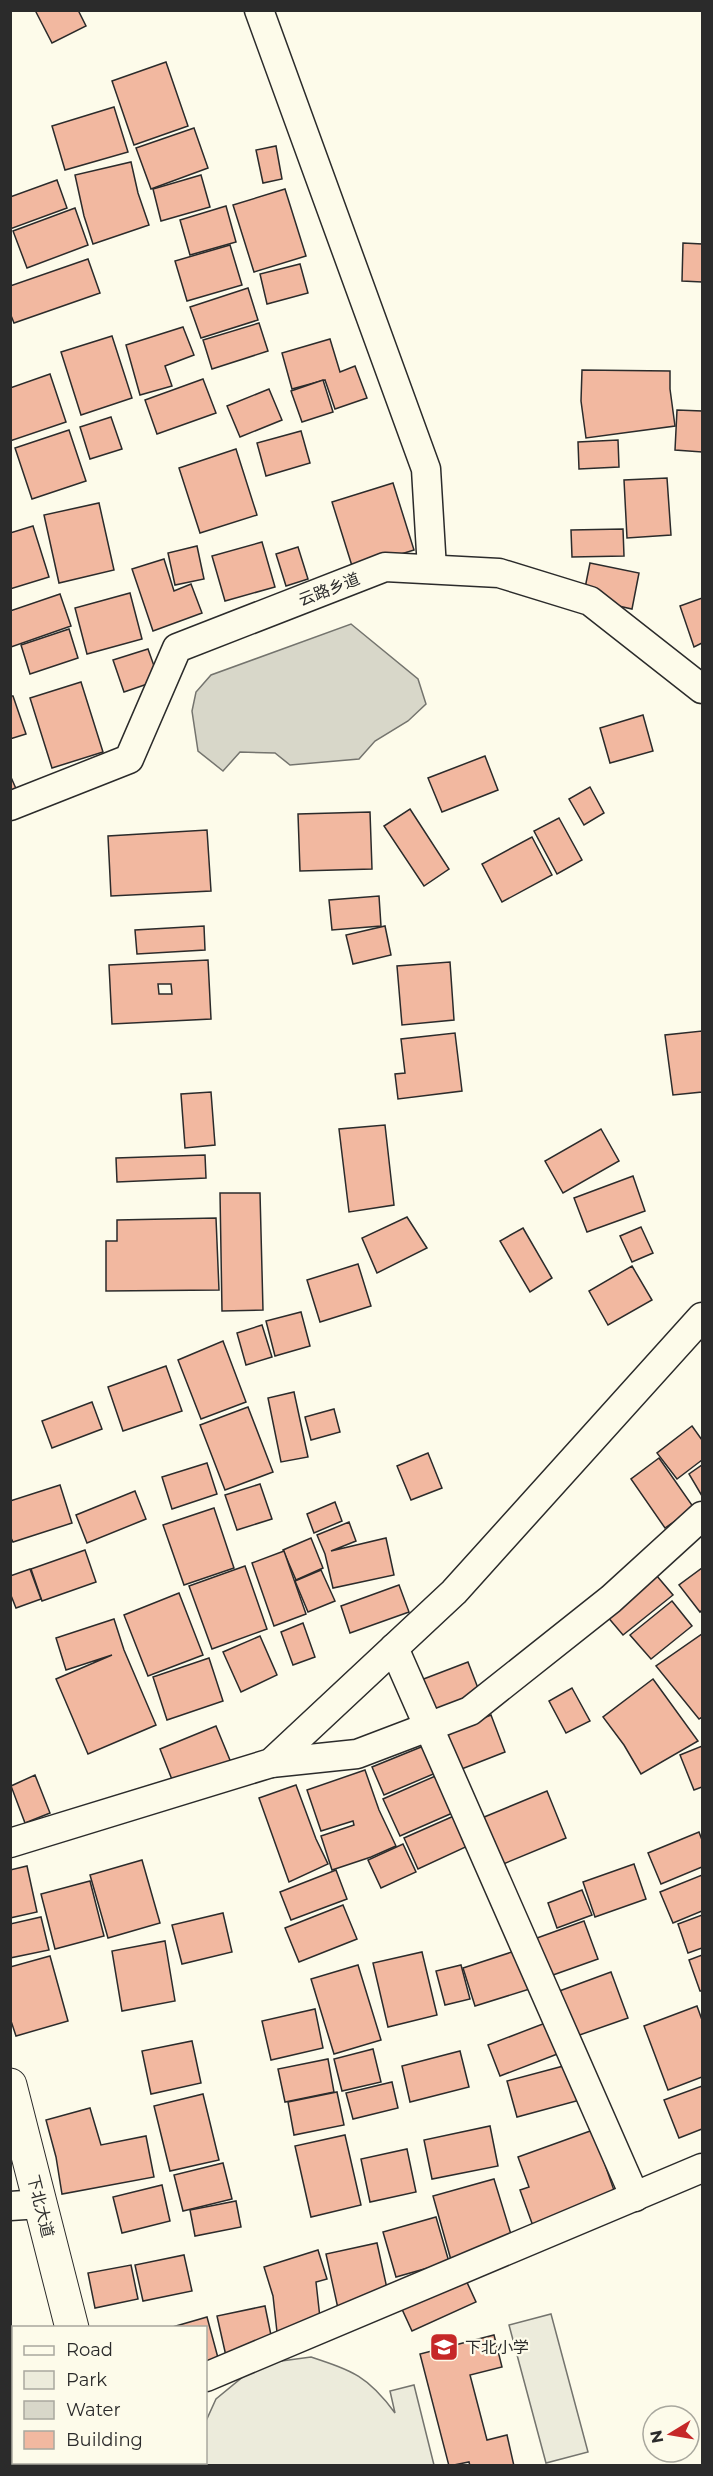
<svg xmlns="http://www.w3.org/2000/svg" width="713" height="2476" viewBox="0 0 713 2476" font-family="Montserrat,'Noto Sans SC',sans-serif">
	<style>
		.green { fill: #ecebdb; stroke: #74746e; stroke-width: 1.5 }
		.water { fill: #d8d7c9; stroke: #74746e; stroke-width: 1.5 }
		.building { fill: #f2b8a0; stroke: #2b2b2b; stroke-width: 1.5; fill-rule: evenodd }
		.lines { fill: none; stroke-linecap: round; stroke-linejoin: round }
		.street-casing { stroke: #2b2b2b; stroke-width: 31 }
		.secondary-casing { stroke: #2b2b2b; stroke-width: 35 }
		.street { stroke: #fdfbea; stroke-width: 28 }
		.secondary { stroke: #fdfbea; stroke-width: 33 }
		.labels { text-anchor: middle; stroke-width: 4.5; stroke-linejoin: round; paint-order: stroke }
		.street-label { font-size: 16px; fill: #2b2b2b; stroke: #fdfbea }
		.poi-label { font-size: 16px; fill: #2b2b2b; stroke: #fdfbea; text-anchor: start }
	</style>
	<rect width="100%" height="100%" fill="#fdfbea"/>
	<g class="green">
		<polygon points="551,2314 588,2452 546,2463 509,2325"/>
		<path d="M311,2357C353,2371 368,2376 395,2413L390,2391L414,2385L434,2465L196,2466V2463L206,2462V2421L216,2399L244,2376L274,2362Z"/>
	</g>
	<polygon class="water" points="351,624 418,679 426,704 408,721 375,741 359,759 290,765 275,753 240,752 223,771 198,751 192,711 196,692 211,675"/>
	<g class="building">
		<polygon points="35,10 78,10 86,26 52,43"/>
		<polygon points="166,62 188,126 134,145 112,81"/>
		<polygon points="114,107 128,152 65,170 52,126"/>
		<polygon points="194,128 208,168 151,189 136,148"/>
		<polygon points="276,146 282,179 263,183 256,150"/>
		<polygon points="131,162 138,193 149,225 93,244 84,216 75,175"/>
		<polygon points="201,175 210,207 161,221 153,189"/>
		<polygon points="57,180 67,208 10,229 10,197"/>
		<polygon points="285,189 306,256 254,272 233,205"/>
		<polygon points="226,206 236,242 190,255 180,220"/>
		<polygon points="75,208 88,245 27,268 13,231"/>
		<polygon points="683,243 702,244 702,282 682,281"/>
		<polygon points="230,245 242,285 187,301 175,261"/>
		<polygon points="88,259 100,293 14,323 10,313 10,286"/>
		<polygon points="300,264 308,293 267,304 260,274"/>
		<polygon points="248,288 258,320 201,338 190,307"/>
		<polygon points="259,323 268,351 212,369 203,340"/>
		<polygon points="183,327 194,355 165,366 172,386 140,395 126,345"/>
		<polygon points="112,336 132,398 81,415 61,352"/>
		<polygon points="330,339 340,372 355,366 367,398 335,409 325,380 292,389 282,353"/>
		<polygon points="582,370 670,371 670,389 675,426 586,438 581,401"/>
		<polygon points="50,374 66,422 10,441 10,388"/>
		<polygon points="203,379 216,413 157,434 145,400"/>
		<polygon points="323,380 333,412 302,422 291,391"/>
		<polygon points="269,389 282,420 240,437 227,406"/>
		<polygon points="677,410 702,411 702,452 675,450"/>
		<polygon points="111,417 122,449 90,459 80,427"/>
		<polygon points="69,430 86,481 32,499 15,448"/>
		<polygon points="301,431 310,463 266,476 257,443"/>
		<polygon points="618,440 619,467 579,469 578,442"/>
		<polygon points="236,449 257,515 200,533 179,468"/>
		<polygon points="667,478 671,535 627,538 624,480"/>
		<polygon points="393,483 414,550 353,569 332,502"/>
		<polygon points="99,503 114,570 59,583 44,515"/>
		<polygon points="33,526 49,577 10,589 10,533"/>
		<polygon points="623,529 624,556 572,557 571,530"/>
		<polygon points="262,542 275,587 225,601 212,556"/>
		<polygon points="197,546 204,579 175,585 168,553"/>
		<polygon points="298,547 308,579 286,586 276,554"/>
		<polygon points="164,559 174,591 191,584 202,613 153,631 132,569"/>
		<polygon points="590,563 639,573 632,609 583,598"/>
		<polygon points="130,593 142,639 87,654 75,608"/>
		<polygon points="60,594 71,626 11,647 10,611"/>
		<polygon points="702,598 702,643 694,647 680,606"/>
		<polygon points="69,629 78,658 30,674 21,645"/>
		<polygon points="148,649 159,680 124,692 113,660"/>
		<polygon points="81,682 103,752 52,768 30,698"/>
		<polygon points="10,696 13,696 26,734 10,739"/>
		<polygon points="643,715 653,751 610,763 600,728"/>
		<polygon points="485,756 498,790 442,812 428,778"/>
		<polygon points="10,775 17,791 10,793"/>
		<polygon points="590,787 604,813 584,825 569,799"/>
		<polygon points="410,809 449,869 424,886 384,826"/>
		<polygon points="370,812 372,869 300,871 298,814"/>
		<polygon points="559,818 582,860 557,874 534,831"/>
		<polygon points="207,830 211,891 111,896 108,836"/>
		<polygon points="532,837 552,875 502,902 482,864"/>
		<polygon points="379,896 381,926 332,930 329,900"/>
		<polygon points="204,926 205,950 137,954 135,930"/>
		<polygon points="385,926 391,955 353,964 346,935"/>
		<path d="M208,960L211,1019L112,1024L109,965ZM158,984H171L172,994H159Z"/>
		<polygon points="450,962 454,1020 402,1025 397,966"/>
		<polygon points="702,1031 702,1092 673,1095 665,1035"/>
		<polygon points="455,1033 462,1091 398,1099 395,1074 405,1073 401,1039"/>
		<polygon points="211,1092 215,1145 185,1148 181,1094"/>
		<polygon points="385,1125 394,1205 349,1212 339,1129"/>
		<polygon points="601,1129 619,1161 563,1193 545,1161"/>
		<polygon points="205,1155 206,1178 117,1182 116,1158"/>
		<polygon points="633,1176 645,1211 587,1232 574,1198"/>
		<polygon points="220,1193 260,1193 263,1310 222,1311"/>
		<polygon points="407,1217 427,1248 377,1273 362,1238"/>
		<polygon points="216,1218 219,1290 106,1291 106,1241 117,1241 117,1220"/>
		<polygon points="641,1227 653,1253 632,1262 620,1236"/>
		<polygon points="523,1228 552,1278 530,1292 500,1241"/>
		<polygon points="358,1264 371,1306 320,1322 307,1280"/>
		<polygon points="632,1266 652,1300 608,1325 589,1291"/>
		<polygon points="301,1312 310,1346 275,1356 266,1321"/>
		<polygon points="262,1325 272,1357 246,1365 237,1333"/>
		<polygon points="223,1341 246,1402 201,1419 178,1360"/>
		<polygon points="166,1366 182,1411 123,1431 108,1387"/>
		<polygon points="294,1392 308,1457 281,1462 268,1398"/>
		<polygon points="92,1402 102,1429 52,1448 42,1421"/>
		<polygon points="248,1407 273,1472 225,1490 200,1425"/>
		<polygon points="334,1409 340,1432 311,1440 305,1417"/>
		<polygon points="692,1426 702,1440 702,1460 677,1479 657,1453"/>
		<polygon points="428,1453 442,1488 411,1500 397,1466"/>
		<polygon points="659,1458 694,1508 665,1528 631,1479"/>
		<polygon points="207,1463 217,1494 172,1509 162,1477"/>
		<polygon points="702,1465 702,1496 689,1474"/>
		<polygon points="260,1484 272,1519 237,1530 225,1495"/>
		<polygon points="60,1485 72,1523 13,1542 10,1536 10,1501"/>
		<polygon points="135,1491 146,1519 87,1543 76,1515"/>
		<polygon points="335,1502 342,1521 314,1533 307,1514"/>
		<polygon points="214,1508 234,1568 184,1585 163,1525"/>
		<polygon points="349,1522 356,1541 331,1551 386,1538 394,1575 333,1588 325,1554 317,1535"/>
		<polygon points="311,1538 323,1568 296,1580 283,1550"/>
		<polygon points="85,1550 96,1582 42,1601 31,1569"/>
		<polygon points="284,1551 306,1614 274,1626 252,1563"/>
		<polygon points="245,1566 267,1629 212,1649 189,1586"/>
		<polygon points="702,1568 702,1610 700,1612 679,1585"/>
		<polygon points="30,1569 41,1599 16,1608 10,1593 10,1576"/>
		<polygon points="651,1569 673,1595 623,1635 601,1609"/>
		<polygon points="321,1570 335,1601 308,1612 295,1581"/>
		<polygon points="399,1585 409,1612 350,1633 341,1606"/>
		<polygon points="179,1593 203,1655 148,1676 124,1615"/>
		<polygon points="672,1601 692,1626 651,1659 630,1635"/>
		<polygon points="114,1619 124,1650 156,1725 88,1754 56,1679 112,1655 66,1670 56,1638"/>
		<polygon points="303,1623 315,1657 293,1665 281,1632"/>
		<polygon points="702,1634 702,1717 699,1719 656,1666"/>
		<polygon points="260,1636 277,1675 241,1692 223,1652"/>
		<polygon points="209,1658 223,1701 167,1720 153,1677"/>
		<polygon points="468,1662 481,1696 434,1714 421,1680"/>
		<polygon points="653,1679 698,1741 641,1774 624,1745 603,1717"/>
		<polygon points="572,1688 590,1721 566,1733 549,1701"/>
		<polygon points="491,1715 505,1752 454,1772 440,1735"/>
		<polygon points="216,1726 239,1782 182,1805 160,1749"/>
		<polygon points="426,1745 438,1772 384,1795 372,1767"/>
		<polygon points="702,1746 702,1787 694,1790 680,1755"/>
		<polygon points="365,1770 379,1810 396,1846 371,1857 332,1870 321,1836 354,1825 353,1821 321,1831 307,1790"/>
		<polygon points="440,1774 457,1811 400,1836 383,1799"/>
		<polygon points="35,1775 50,1813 25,1823 11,1786"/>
		<polygon points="296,1785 316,1839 328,1864 289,1882 259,1798"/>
		<polygon points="547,1791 566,1838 496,1867 477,1820"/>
		<polygon points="456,1815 470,1845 418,1869 404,1838"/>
		<polygon points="699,1832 702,1840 702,1867 661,1884 648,1853"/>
		<polygon points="403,1844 416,1872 381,1888 368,1860"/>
		<polygon points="142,1860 160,1923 108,1938 90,1875"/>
		<polygon points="634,1864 646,1899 595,1917 583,1882"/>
		<polygon points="27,1866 37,1912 10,1918 10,1870"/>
		<polygon points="336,1870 347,1899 291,1920 280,1892"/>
		<polygon points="702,1875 702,1911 673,1923 660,1892"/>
		<polygon points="90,1881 104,1936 55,1949 41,1894"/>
		<polygon points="582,1890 592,1915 557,1928 548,1903"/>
		<polygon points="343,1905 357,1939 299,1962 285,1928"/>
		<polygon points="223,1913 232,1952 182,1964 172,1925"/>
		<polygon points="702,1915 702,1948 688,1953 678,1924"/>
		<polygon points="41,1917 49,1950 10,1958 10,1924"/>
		<polygon points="584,1921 598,1959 539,1980 526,1942"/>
		<polygon points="165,1941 175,2001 122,2011 112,1951"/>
		<polygon points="524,1948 536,1987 475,2006 463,1968"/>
		<polygon points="422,1952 437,2015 388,2027 373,1963"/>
		<polygon points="702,1955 702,1991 700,1991 689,1960"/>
		<polygon points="50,1956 68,2021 16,2036 10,2018 10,1967"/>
		<polygon points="358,1965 381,2040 334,2054 311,1979"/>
		<polygon points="461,1965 470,1999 445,2005 436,1971"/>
		<polygon points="611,1972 628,2018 571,2038 554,1993"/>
		<polygon points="697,2006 702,2020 702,2077 668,2090 644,2026"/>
		<polygon points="315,2009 323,2048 271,2060 262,2021"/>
		<polygon points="548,2022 560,2053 500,2076 488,2045"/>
		<polygon points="192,2041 201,2083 151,2094 142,2051"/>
		<polygon points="373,2049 381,2082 342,2091 334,2059"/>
		<polygon points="460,2051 469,2087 410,2102 402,2066"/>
		<polygon points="328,2059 334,2092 285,2102 278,2069"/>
		<polygon points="571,2064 580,2100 517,2117 507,2081"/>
		<polygon points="392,2082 398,2108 353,2119 346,2093"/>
		<polygon points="702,2086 702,2129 679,2138 664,2100"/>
		<polygon points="337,2092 344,2125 294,2135 288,2102"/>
		<polygon points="203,2094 219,2160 170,2171 154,2106"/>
		<polygon points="90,2108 101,2145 146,2136 154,2177 62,2194 56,2157 46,2120"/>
		<polygon points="490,2126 498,2166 432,2179 424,2140"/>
		<polygon points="593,2130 616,2196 533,2226 520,2190 529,2187 518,2157"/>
		<polygon points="345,2135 361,2205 311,2217 295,2146"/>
		<polygon points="407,2149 416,2192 370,2202 361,2159"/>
		<polygon points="223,2163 232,2199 183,2211 174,2175"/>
		<polygon points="494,2179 513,2241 451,2260 433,2196"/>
		<polygon points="162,2185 170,2221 122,2233 113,2197"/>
		<polygon points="236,2201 241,2227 195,2236 190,2210"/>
		<polygon points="436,2217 449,2262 396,2277 383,2232"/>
		<polygon points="377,2243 390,2302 339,2313 326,2254"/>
		<polygon points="318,2250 327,2279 316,2282 321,2327 277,2332 273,2296 264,2267"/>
		<polygon points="184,2255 192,2291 143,2301 135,2265"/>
		<polygon points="131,2265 138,2299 95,2308 88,2273"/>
		<polygon points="465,2278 476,2302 412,2331 401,2307"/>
		<polygon points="265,2306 273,2345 226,2356 217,2316"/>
		<polygon points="207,2317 221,2369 206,2373 206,2328 169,2328"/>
		<polygon points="494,2335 502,2367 470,2375 487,2440 507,2435 514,2466 470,2466 469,2462 449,2466 420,2354"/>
		<rect x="10" y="2388" width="4" height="37"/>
		<polygon points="10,2428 14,2428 14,2456 10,2457"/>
	</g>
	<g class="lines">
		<g class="street-casing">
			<g id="street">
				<polyline points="259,10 426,469 432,569"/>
				<polyline points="10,806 129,759 177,648 385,567 499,573 590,601 702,689"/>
				<polyline points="394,1648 635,2197"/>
				<polyline points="271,1763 357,1754 470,1711 611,1599 702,1516"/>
				<polyline points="10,1843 271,1763 454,1592 702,1317"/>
				<polyline points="10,2206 41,2204"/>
				<polyline points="206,2377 702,2168"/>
			</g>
		</g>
		<g class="secondary-casing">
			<g id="secondary">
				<polyline points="10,2085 72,2328"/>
				<polyline points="106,2462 107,2466"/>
			</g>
		</g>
		<use href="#street" class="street"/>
		<use href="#secondary" class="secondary"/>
	</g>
	<defs>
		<g id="school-square" transform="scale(1.5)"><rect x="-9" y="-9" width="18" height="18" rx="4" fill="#c62828" stroke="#fdfbea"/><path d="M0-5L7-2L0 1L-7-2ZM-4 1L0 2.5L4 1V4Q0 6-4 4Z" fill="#fff"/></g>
	</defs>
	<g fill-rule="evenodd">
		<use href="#school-square" x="444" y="2347"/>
	</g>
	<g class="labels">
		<g class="street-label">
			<text transform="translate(329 589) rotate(-21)" y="6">云路乡道</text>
			<text transform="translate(41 2206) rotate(76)" y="6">下北大道</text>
		</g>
		<g class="poi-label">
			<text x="465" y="2353">下北小学</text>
		</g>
	</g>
	<rect width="713" height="2476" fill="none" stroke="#2b2b2b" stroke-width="24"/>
	<rect x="12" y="2326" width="195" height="138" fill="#fdfbea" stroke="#a9a89e" stroke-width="1.5"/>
	<rect x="24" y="2346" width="30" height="9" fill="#fdfbea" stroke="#a9a89e" stroke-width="1.5"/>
	<text x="66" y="2356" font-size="18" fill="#2b2b2b">Road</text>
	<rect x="24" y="2371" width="30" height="18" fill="#ecebdb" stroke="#a9a89e" stroke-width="1.5"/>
	<text x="66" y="2386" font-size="18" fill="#2b2b2b">Park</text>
	<rect x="24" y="2401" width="30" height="18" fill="#d8d7c9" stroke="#a9a89e" stroke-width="1.5"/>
	<text x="66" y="2416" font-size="18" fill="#2b2b2b">Water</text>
	<rect x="24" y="2431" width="30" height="18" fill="#f2b8a0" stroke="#a9a89e" stroke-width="1.5"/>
	<text x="66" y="2446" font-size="18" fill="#2b2b2b">Building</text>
	<g transform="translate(671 2434) rotate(259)"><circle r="28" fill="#fdfbea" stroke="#a9a89e" stroke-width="1.5"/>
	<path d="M0-4.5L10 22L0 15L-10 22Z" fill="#c62828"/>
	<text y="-9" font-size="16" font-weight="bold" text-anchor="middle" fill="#2b2b2b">N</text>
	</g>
</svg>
